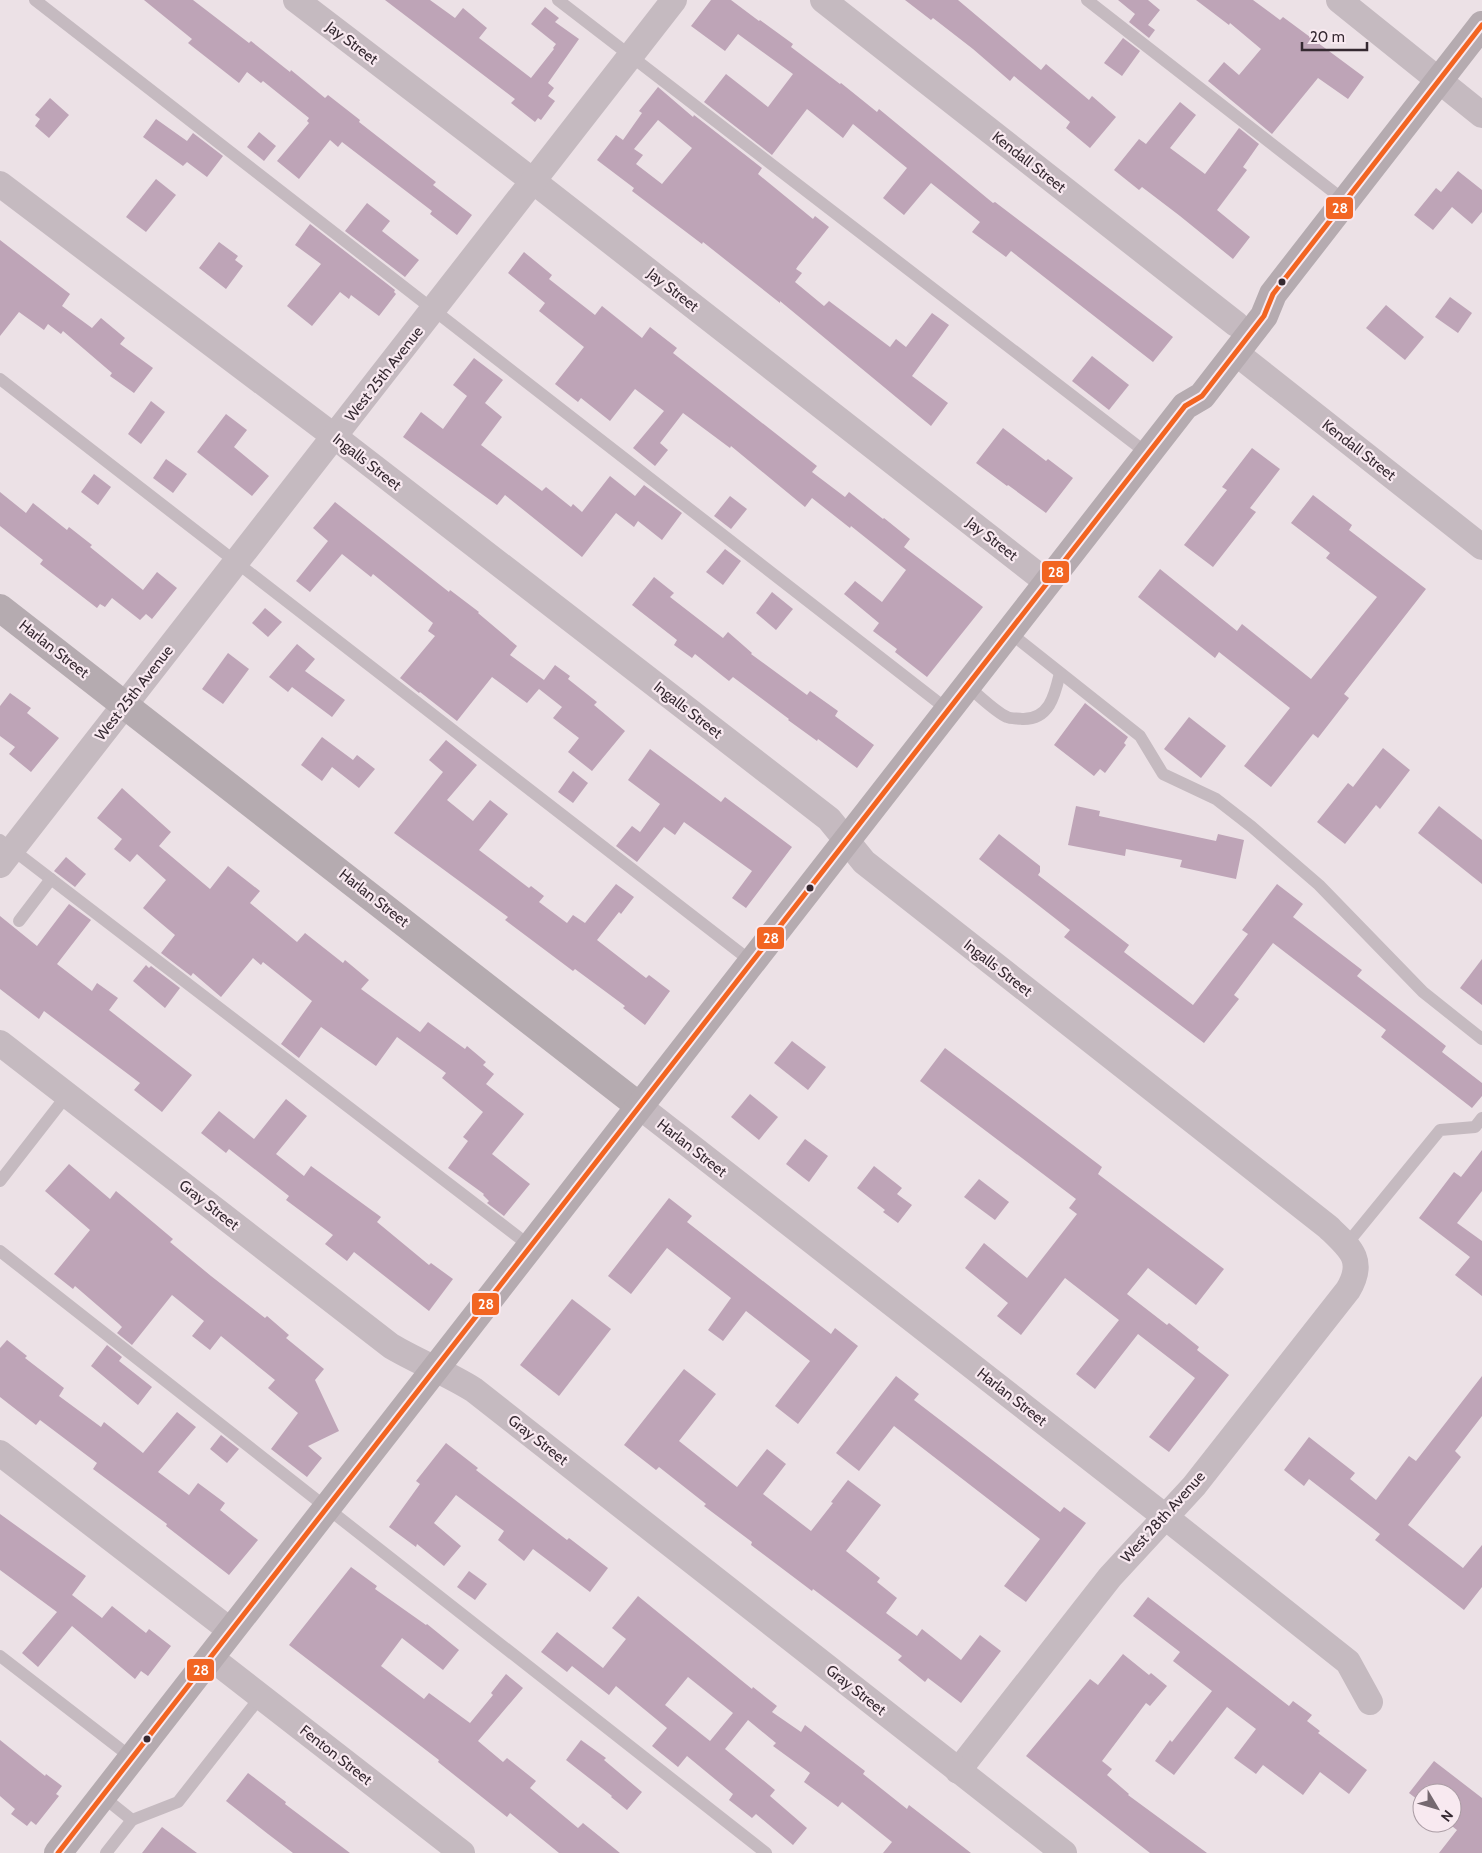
<svg xmlns="http://www.w3.org/2000/svg" width="1482" height="1853" viewBox="0 0 1482 1853" font-family="Cabin,sans-serif">
	<style>
		.building { fill: #bea4b7; fill-rule: evenodd }
		.lines { fill: none; stroke-linecap: round; stroke-linejoin: round }
		.lane { stroke: #c5bac0; stroke-width: 12 }
		.street { stroke: #c5bac0; stroke-width: 26 }
		.secondary { stroke: #b5abb0; stroke-width: 28 }
		.bus-1-casing { stroke: #f8e9f0; stroke-width: 9 }
		.bus-1 { stroke: #f26522; stroke-width: 5 }
		.bus-dot { fill: #352931; stroke: #f8e9f0; stroke-width: 2 }
		.labels { text-anchor: middle; stroke-width: 4.5; stroke-linejoin: round; paint-order: stroke }
		.street-label { font-size: 15px; fill: #352931; stroke: #f8e9f0 }
		.line-badge { stroke: #f8e9f0; stroke-width: 2 }
		.badge-label { font-size: 14px; text-anchor: middle; font-weight: bold; fill: #fff }
	</style>
	<rect width="100%" height="100%" fill="#ece1e6"/>
	<g class="building">
		<polygon points="144,0 193,0 249,43 251,41 290,72 291,70 325,98 328,95 360,120 359,122 436,182 433,185 472,215 457,235 430,214 432,211 342,142 338,147 330,140 299,179 277,161 309,123 307,121 309,118 263,81 261,83 247,72 239,83 188,43 192,39"/>
		<polygon points="385,0 430,0 455,18 463,8 487,28 479,38 531,78 554,49 553,48 556,44 531,24 545,7 559,18 555,22 579,39 548,83 554,88 548,96 555,101 541,120 538,118 535,122 511,103 515,99"/>
		<polygon points="711,0 731,0 759,21 760,20 793,44 791,47 840,84 841,83 877,112 879,109 993,203 995,202 1173,337 1153,362 1011,251 1006,257 972,232 980,222 931,183 904,215 883,198 907,168 853,124 843,138 807,109 772,155 704,102 726,74 768,107 793,74 738,34 725,51 691,26"/>
		<polygon points="905,0 958,0 1041,70 1046,64 1089,100 1092,96 1116,117 1090,148 1066,128 1070,122 1014,76 1010,81 973,49 933,18 931,20"/>
		<polygon points="1118,0 1148,0 1160,10 1148,25 1155,30 1149,38 1129,22 1135,14"/>
		<polygon points="1196,0 1253,0 1280,20 1283,17 1364,77 1348,99 1318,78 1272,134 1208,81 1224,62 1239,75 1261,49 1230,23 1229,25"/>
		<polygon points="1123,38 1140,51 1122,76 1104,63"/>
		<path d="M658,87L693,117L694,115L762,168L758,174L813,219L815,216L829,227L798,266L796,269L802,273L795,282L824,306L829,301L890,347L896,339L906,347L932,313L949,325L912,376L948,403L931,426L780,301V303L703,242L702,244L632,191L634,188L597,160L616,135L623,140L642,113L639,111ZM658,120L692,148L662,184L636,164L643,155L634,149Z"/>
		<polygon points="50,98 69,115 49,138 35,126 40,119 35,115"/>
		<polygon points="1180,102 1196,115 1170,148 1205,174 1239,128 1259,144 1243,167 1247,170 1217,210 1250,237 1233,259 1180,216 1142,187 1139,190 1114,170 1139,139 1146,144"/>
		<polygon points="156,119 187,141 193,133 223,156 207,177 187,162 183,166 143,137"/>
		<polygon points="259,132 276,146 264,161 247,147"/>
		<polygon points="1458,171 1482,190 1482,212 1472,224 1452,207 1433,230 1414,215 1436,188 1441,192"/>
		<polygon points="156,179 176,195 146,232 126,217"/>
		<polygon points="367,203 390,221 382,231 419,260 405,277 345,231"/>
		<polygon points="310,224 395,290 394,292 396,294 379,316 351,295 349,299 340,292 312,326 287,306 321,264 295,245"/>
		<polygon points="0,240 70,294 62,306 92,328 101,318 125,338 120,344 153,368 134,393 110,376 112,373 63,331 61,334 48,324 44,330 19,312 0,336"/>
		<polygon points="219,242 238,256 235,260 243,266 226,289 199,268"/>
		<polygon points="524,252 552,275 549,279 595,315 602,306 642,338 650,327 677,348 673,353 817,466 812,472 845,497 849,492 883,519 884,518 910,539 904,547 983,607 927,677 895,652 897,649 873,631 879,623 844,594 855,581 882,602 906,570 851,526 850,528 812,498 805,507 731,446 730,448 683,413 660,443 668,450 655,466 633,448 664,411 635,389 610,421 581,398 578,402 555,384 584,347 539,311 545,303 508,273"/>
		<polygon points="1450,297 1472,313 1458,333 1435,317"/>
		<polygon points="1386,305 1424,337 1405,360 1366,328"/>
		<polygon points="1092,356 1129,385 1109,410 1072,381"/>
		<polygon points="474,358 503,380 485,403 502,417 481,445 542,491 546,487 571,507 573,504 582,512 610,476 635,496 644,485 682,513 662,540 638,521 634,527 616,513 582,557 505,495 497,505 403,437 421,412 443,429 467,396 453,385"/>
		<polygon points="151,401 165,412 141,444 128,434"/>
		<polygon points="226,414 247,430 234,447 269,476 252,496 197,452"/>
		<polygon points="1003,428 1046,461 1048,459 1073,478 1046,513 1008,485 1007,486 976,463"/>
		<polygon points="1252,448 1280,469 1250,508 1256,512 1213,567 1184,545 1227,490 1222,487"/>
		<polygon points="166,459 187,474 173,493 153,478"/>
		<polygon points="94,474 111,487 98,505 81,492"/>
		<polygon points="0,492 26,513 33,503 67,530 69,527 92,545 90,547 143,590 157,572 177,588 152,619 146,614 140,620 112,598 105,607 100,604 97,608 40,564 43,560 0,526"/>
		<polygon points="1313,495 1352,525 1349,530 1426,589 1344,694 1349,698 1318,738 1313,734 1271,787 1244,766 1290,708 1219,652 1215,658 1138,597 1160,569 1237,631 1242,624 1311,679 1377,597 1326,558 1330,553 1291,523"/>
		<polygon points="730,496 747,509 731,529 714,516"/>
		<polygon points="335,502 449,592 450,590 479,612 478,613 517,646 510,655 544,680 555,665 570,676 568,679 597,702 594,705 625,731 592,771 568,752 579,738 553,718 562,707 539,689 527,703 492,677 457,721 420,692 419,693 400,678 435,636 428,631 433,623 373,574 371,577 342,554 310,592 296,581 328,541 313,528"/>
		<polygon points="725,549 741,561 723,585 706,572"/>
		<polygon points="654,577 674,593 670,597 723,638 728,632 752,653 751,654 807,695 810,691 838,711 835,716 874,745 857,768 818,739 817,741 788,720 789,719 733,677 729,681 695,654 692,658 674,645 677,640 632,605"/>
		<polygon points="772,592 793,609 776,630 756,613"/>
		<polygon points="265,608 282,622 268,637 252,623"/>
		<polygon points="297,644 315,659 305,671 345,700 332,717 292,687 288,692 269,677"/>
		<polygon points="228,653 249,669 223,704 202,689"/>
		<polygon points="10,693 31,708 27,713 59,738 31,772 9,754 15,747 0,736 0,706"/>
		<polygon points="1085,703 1128,737 1124,743 1126,745 1105,773 1100,769 1094,776 1054,745"/>
		<polygon points="1189,717 1226,746 1201,778 1164,749"/>
		<polygon points="322,737 353,760 357,755 375,769 359,788 332,767 322,781 301,765"/>
		<polygon points="446,740 477,765 447,800 473,821 490,800 508,814 479,850 529,888 531,886 544,896 539,902 567,923 573,915 585,923 616,884 634,897 621,914 619,912 597,940 646,978 649,975 670,991 645,1025 623,1008 625,1006 575,969 573,971 505,920 508,917 394,833 443,772 429,760"/>
		<polygon points="1383,748 1410,770 1380,809 1376,805 1345,844 1317,822 1348,783 1353,787"/>
		<polygon points="650,749 721,802 725,797 792,847 746,908 732,898 752,871 684,822 675,835 664,827 637,862 616,846 632,826 640,832 660,804 628,780"/>
		<polygon points="573,771 588,783 573,803 558,792"/>
		<polygon points="122,788 171,832 159,846 210,889 228,866 260,891 250,903 297,942 305,933 343,963 345,960 369,980 361,989 420,1032 428,1022 465,1049 467,1046 486,1062 483,1065 494,1074 486,1084 524,1114 492,1154 530,1184 504,1216 487,1203 489,1201 483,1195 484,1194 448,1168 468,1141 463,1137 483,1112 442,1078 446,1073 397,1037 376,1066 321,1027 299,1058 281,1044 312,1001 263,962 261,965 253,958 221,997 193,973 191,976 161,953 175,935 143,908 166,880 137,854 130,862 114,849 122,839 97,818"/>
		<polygon points="1076,806 1100,811 1099,816 1216,841 1218,834 1244,840 1236,879 1180,867 1182,860 1126,849 1125,856 1068,845"/>
		<polygon points="1439,806 1482,840 1482,884 1418,833"/>
		<polygon points="999,834 1040,866 1040,872 1038,875 1129,945 1124,952 1193,1005 1248,934 1242,930 1277,884 1303,904 1293,917 1362,970 1357,976 1446,1046 1442,1052 1482,1083 1482,1096 1472,1108 1381,1037 1386,1030 1273,943 1234,995 1239,999 1204,1043 1064,937 1070,930 979,859"/>
		<polygon points="66,857 86,874 75,887 54,871"/>
		<polygon points="69,904 91,920 57,964 92,991 97,983 118,998 109,1010 192,1075 162,1112 134,1090 140,1083 44,1011 39,1019 0,989 0,916 37,946"/>
		<polygon points="1482,959 1482,1005 1460,988"/>
		<polygon points="146,965 149,968 151,966 180,988 165,1008 133,981"/>
		<polygon points="792,1041 826,1067 808,1090 774,1063"/>
		<polygon points="945,1048 1102,1167 1098,1174 1224,1269 1196,1305 1148,1268 1127,1294 1167,1325 1169,1323 1199,1347 1197,1350 1229,1375 1169,1452 1149,1437 1195,1378 1138,1334 1095,1389 1076,1374 1119,1320 1065,1278 1021,1335 997,1316 1008,1303 965,1268 984,1243 1027,1278 1077,1214 1069,1208 1076,1199 920,1081"/>
		<polygon points="750,1094 778,1117 759,1140 731,1117"/>
		<polygon points="286,1099 307,1116 276,1154 304,1176 311,1166 381,1217 377,1222 429,1265 431,1263 453,1279 429,1311 354,1252 347,1261 325,1244 333,1235 286,1200 289,1196 229,1149 226,1153 201,1133 219,1111 254,1139"/>
		<polygon points="805,1139 828,1156 809,1182 786,1164"/>
		<polygon points="1482,1150 1482,1191 1457,1223 1482,1241 1482,1296 1455,1275 1470,1257 1419,1218 1454,1172 1461,1177"/>
		<polygon points="69,1164 110,1199 116,1191 173,1239 170,1242 211,1276 265,1318 267,1316 289,1335 286,1338 324,1369 315,1380 339,1431 308,1446 322,1458 307,1477 271,1449 298,1413 268,1388 275,1380 221,1336 210,1350 192,1336 204,1321 172,1295 132,1345 117,1333 122,1327 119,1324 75,1286 73,1289 54,1274 90,1230 45,1191"/>
		<polygon points="874,1166 902,1188 897,1194 912,1205 898,1223 883,1212 885,1210 857,1188"/>
		<polygon points="979,1179 1009,1202 995,1220 964,1197"/>
		<polygon points="669,1198 692,1216 687,1222 831,1334 835,1328 858,1346 798,1424 775,1406 810,1361 746,1311 723,1341 708,1330 731,1298 667,1248 631,1294 608,1276"/>
		<polygon points="572,1299 611,1329 559,1396 520,1365"/>
		<polygon points="7,1340 27,1356 25,1358 64,1388 59,1396 101,1427 104,1422 143,1453 177,1412 196,1427 158,1472 189,1495 198,1483 225,1503 220,1510 258,1540 229,1575 166,1526 167,1524 93,1469 97,1463 40,1420 36,1425 0,1397 0,1348"/>
		<polygon points="107,1345 122,1357 119,1361 152,1387 138,1405 91,1366"/>
		<polygon points="684,1369 716,1394 679,1441 737,1487 767,1449 786,1464 763,1494 811,1531 833,1503 831,1502 848,1480 881,1505 846,1551 880,1578 877,1582 897,1598 886,1613 917,1636 922,1629 961,1660 980,1635 1001,1651 961,1703 928,1678 925,1682 898,1660 902,1656 813,1589 812,1591 751,1545 752,1542 704,1506 706,1504 659,1467 656,1470 624,1445"/>
		<polygon points="896,1376 919,1394 914,1400 1060,1512 1064,1507 1086,1523 1026,1602 1004,1586 1040,1539 894,1426 859,1471 836,1453"/>
		<polygon points="1482,1376 1482,1416 1455,1451 1461,1457 1408,1525 1463,1568 1482,1545 1482,1587 1464,1610 1375,1540 1380,1534 1309,1479 1304,1486 1284,1470 1309,1437 1355,1473 1350,1479 1376,1500 1409,1456 1416,1461"/>
		<polygon points="221,1435 239,1449 227,1463 210,1449"/>
		<polygon points="446,1443 478,1468 476,1470 567,1540 569,1538 608,1568 590,1592 533,1549 524,1561 498,1540 504,1531 456,1495 434,1523 461,1546 444,1566 417,1544 416,1547 389,1527 420,1484 416,1481"/>
		<polygon points="0,1514 86,1576 72,1595 102,1618 112,1606 146,1633 149,1629 171,1646 148,1676 141,1671 135,1679 72,1626 38,1667 22,1653 57,1612 0,1570"/>
		<polygon points="351,1567 377,1586 375,1589 426,1625 427,1624 459,1650 443,1670 402,1638 381,1666 424,1699 429,1693 470,1723 493,1695 491,1693 506,1674 523,1688 478,1741 503,1762 507,1758 536,1781 530,1788 578,1828 583,1823 620,1853 559,1853 510,1813 507,1817 438,1762 439,1760 289,1645"/>
		<polygon points="469,1571 487,1584 475,1600 457,1587"/>
		<path d="M638,1596L752,1689L753,1687L777,1706L772,1712L801,1732L805,1725L865,1771L863,1774L907,1809L909,1805L971,1853H883L892,1842L842,1802L838,1807L804,1782L810,1773L773,1746L776,1743L748,1720L725,1749L775,1790L770,1796L807,1828L793,1845L756,1814L752,1818L729,1800L733,1794L687,1756L678,1767L652,1746L667,1728L616,1686L609,1695L572,1666L567,1672L541,1652L557,1632L603,1668L626,1639L612,1628ZM688,1677L733,1713L710,1741L665,1705Z"/>
		<polygon points="1148,1597 1289,1706 1293,1701 1312,1715 1307,1721 1320,1731 1318,1733 1367,1770 1349,1794 1320,1772 1303,1795 1263,1765 1256,1774 1234,1758 1256,1729 1227,1707 1174,1775 1155,1761 1170,1740 1172,1742 1212,1691 1173,1661 1180,1652 1133,1616"/>
		<polygon points="1123,1654 1149,1675 1151,1673 1167,1686 1150,1706 1146,1703 1102,1761 1112,1769 1107,1775 1129,1794 1128,1795 1207,1853 1150,1853 1026,1756 1090,1679 1098,1685"/>
		<polygon points="0,1740 45,1776 46,1774 62,1786 56,1794 59,1796 36,1825 31,1821 27,1826 11,1814 15,1809 0,1796"/>
		<polygon points="581,1740 606,1758 604,1760 642,1792 627,1810 611,1797 612,1796 566,1760"/>
		<polygon points="1434,1761 1482,1798 1482,1853 1439,1853 1457,1830 1448,1823 1452,1823 1452,1793 1422,1793 1422,1803 1409,1793"/>
		<polygon points="248,1773 286,1802 285,1804 350,1853 293,1853 268,1834 226,1801"/>
		<polygon points="162,1827 197,1853 142,1853"/>
	</g>
	<g class="lines">
		<g class="lane">
			<polyline points="35,0 948,710"/>
			<polyline points="558,0 1148,454"/>
			<polyline points="1087,0 1345,201"/>
			<polyline points="0,379 752,962"/>
			<polyline points="1009,632 1140,736 1163,774 1216,799 1252,827 1319,885 1423,992 1482,1039"/>
			<path d="M967,686C979,695 994,711 1007,717C1011,719 1018,718 1022,719C1050,720 1055,694 1060,673"/>
			<polyline points="0,840 530,1246"/>
			<polyline points="19,921 51,879"/>
			<polyline points="0,1181 67,1095"/>
			<polyline points="1346,1245 1440,1130 1475,1127 1482,1118"/>
			<polyline points="0,1251 766,1853"/>
			<polyline points="0,1656 132,1758"/>
			<polyline points="102,1796 132,1820 178,1802 261,1696"/>
			<polyline points="106,1853 132,1820"/>
		</g>
		<g class="street">
			<polyline points="296,0 533,181 1048,583"/>
			<polyline points="823,0 1236,324"/>
			<polyline points="1339,0 1482,115"/>
			<path d="M0,184L335,437L829,819L864,862L1328,1227C1350,1248 1366,1260 1348,1290L1194,1486L1110,1577L958,1771"/>
			<polyline points="1236,353 1482,547"/>
			<polyline points="0,865 674,0"/>
			<path d="M0,1043L391,1346C418,1362 447,1373 474,1390L1064,1853"/>
			<polyline points="639,1106 1164,1516 1348,1662 1370,1702"/>
			<polyline points="0,1453 231,1631"/>
			<polyline points="210,1657 462,1853"/>
		</g>
		<g class="secondary">
			<polyline points="0,608 639,1106"/>
			<polyline points="58,1853 1185,406 1202,396 1264,316 1273,294 1482,25"/>
		</g>
		<g class="bus-1-casing">
			<polyline id="bus-1" points="58,1853 1185,406 1202,396 1264,316 1273,294 1482,25"/>
		</g>
		<use href="#bus-1" class="bus-1"/>
	</g>
	<g class="bus-dot">
		<circle cx="1282" cy="282" r="4.5"/>
		<circle cx="810" cy="888" r="4.5"/>
		<circle cx="147" cy="1739" r="4.5"/>
	</g>
	<g class="labels">
		<g class="street-label">
			<text transform="translate(352 43) rotate(37)" y="5">Jay Street</text>
			<text transform="translate(1029 162) rotate(38)" y="5">Kendall Street</text>
			<text transform="translate(673 290) rotate(38)" y="5">Jay Street</text>
			<text transform="translate(384 374) rotate(-52)" y="5">West 25th Avenue</text>
			<text transform="translate(1359 450) rotate(38)" y="5">Kendall Street</text>
			<text transform="translate(367 462) rotate(38)" y="5">Ingalls Street</text>
			<text transform="translate(992 539) rotate(38)" y="5">Jay Street</text>
			<text transform="translate(54 649) rotate(38)" y="5">Harlan Street</text>
			<text transform="translate(134 693) rotate(-52)" y="5">West 25th Avenue</text>
			<text transform="translate(688 710) rotate(38)" y="5">Ingalls Street</text>
			<text transform="translate(374 898) rotate(38)" y="5">Harlan Street</text>
			<text transform="translate(998 968) rotate(38)" y="5">Ingalls Street</text>
			<text transform="translate(692 1148) rotate(38)" y="5">Harlan Street</text>
			<text transform="translate(209 1205) rotate(38)" y="5">Gray Street</text>
			<text transform="translate(1012 1397) rotate(38)" y="5">Harlan Street</text>
			<text transform="translate(538 1440) rotate(38)" y="5">Gray Street</text>
			<text transform="translate(1163 1517) rotate(-48)" y="5">West 28th Avenue</text>
			<text transform="translate(856 1690) rotate(38)" y="5">Gray Street</text>
			<text transform="translate(336 1755) rotate(38)" y="5">Fenton Street</text>
		</g>
	</g>
	<g class="line-badge">
		<rect x="1325" y="196" width="29" height="24" rx="5" fill="#f26522"/>
		<rect x="1041" y="560" width="29" height="24" rx="5" fill="#f26522"/>
		<rect x="756" y="926" width="29" height="24" rx="5" fill="#f26522"/>
		<rect x="471" y="1292" width="29" height="24" rx="5" fill="#f26522"/>
		<rect x="186" y="1658" width="29" height="24" rx="5" fill="#f26522"/>
	</g>
	<g class="badge-label">
		<text x="1340" y="213">28</text>
		<text x="1056" y="577">28</text>
		<text x="771" y="943">28</text>
		<text x="486" y="1309">28</text>
		<text x="201" y="1675">28</text>
	</g>
	<g transform="translate(1437 1808) rotate(128)"><circle r="24" fill="#f8e9f0" stroke="#aa9ca4"/>
	<path d="M0-4L9 19L0 12L-9 19Z" fill="#756970"/>
	<text y="-8" font-size="14" font-weight="bold" text-anchor="middle" fill="#352931">N</text>
	</g>
	<path d="M1302 42v8h65v-8" fill="none" stroke="#352931" stroke-width="2.5"/>
	<text x="1310" y="42" font-size="15" fill="#352931" stroke="#f8e9f0" stroke-width="4" paint-order="stroke">20 m</text>
</svg>
